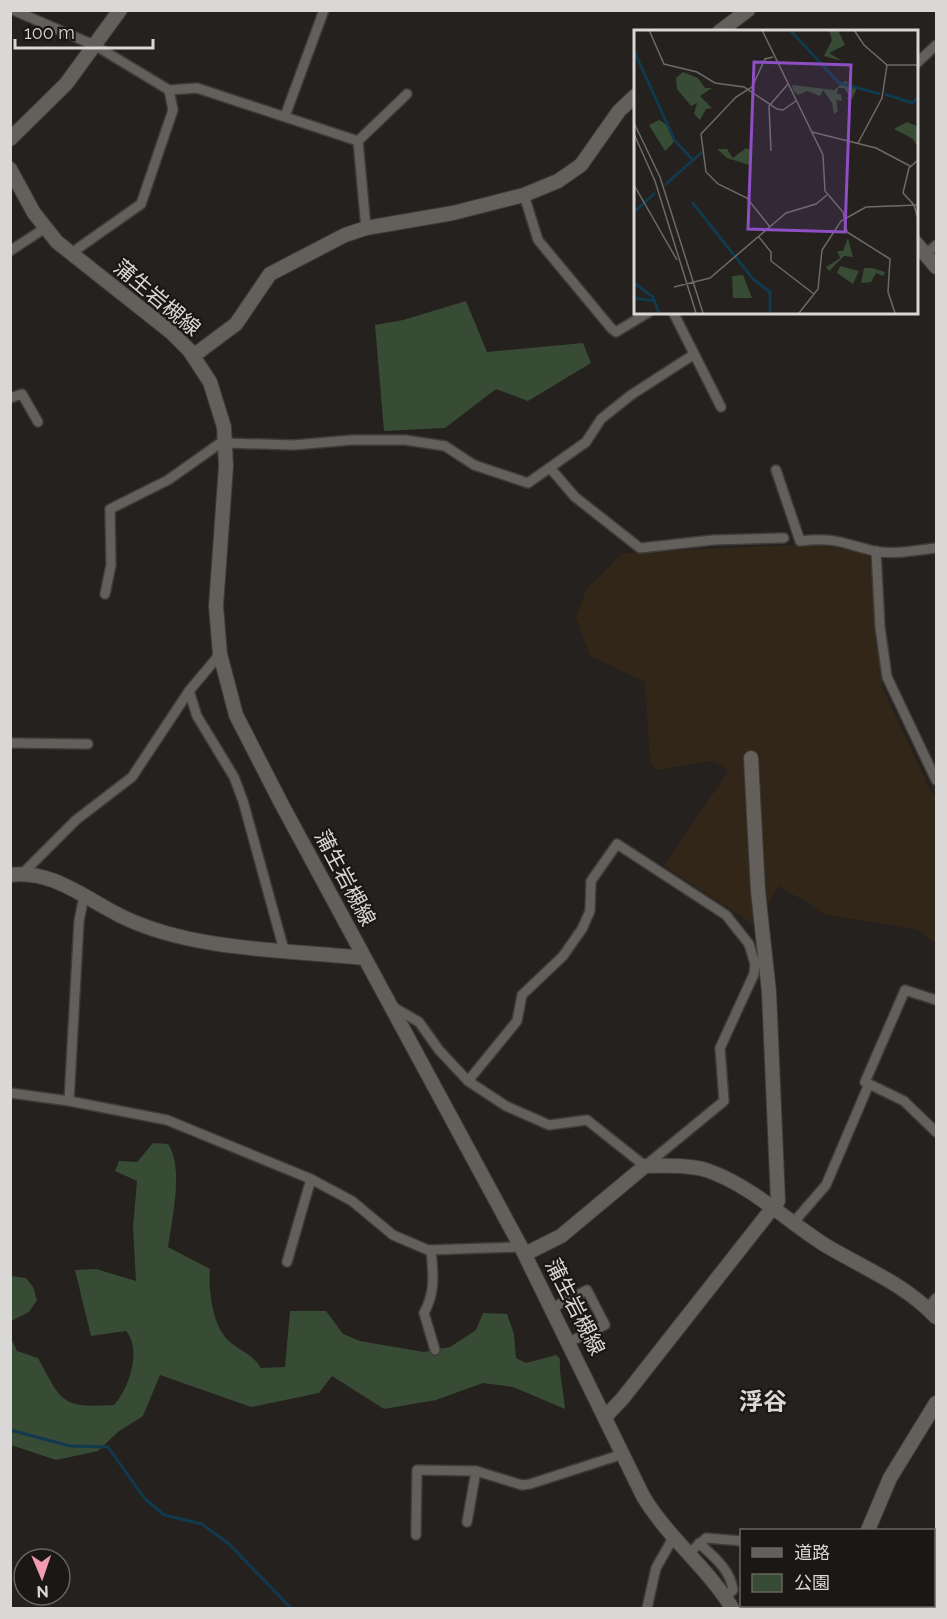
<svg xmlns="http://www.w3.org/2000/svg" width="947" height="1619" viewBox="0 0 947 1619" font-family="Raleway,'Noto Sans JP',sans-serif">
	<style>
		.education { fill: #322618 }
		.green { fill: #384b34 }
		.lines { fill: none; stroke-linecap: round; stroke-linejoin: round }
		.stream { stroke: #113a4f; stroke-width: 3 }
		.street-casing { stroke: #3e3c39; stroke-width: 12 }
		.secondary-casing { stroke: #3e3c39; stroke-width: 16 }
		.street { stroke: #63605c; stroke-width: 9 }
		.secondary { stroke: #63605c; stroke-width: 14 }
		.labels { text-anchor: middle; stroke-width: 4.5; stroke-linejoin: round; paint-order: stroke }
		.street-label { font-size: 21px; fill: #dad8d6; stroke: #1a1814 }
		.quarter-label { font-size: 24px; font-weight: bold; fill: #dad8d6; stroke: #1a1814 }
		.inset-river { fill: none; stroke: #113a4f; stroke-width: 3 }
		.inset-road { fill: none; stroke: #6d6a68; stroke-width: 1.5 }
		.view { fill: #8e4ec4; fill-opacity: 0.15; stroke: #8e4ec4; stroke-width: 3 }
		.inset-edge { fill: none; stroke: #dad8d6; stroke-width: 3 }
	</style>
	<rect width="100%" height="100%" fill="#24211e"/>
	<polygon class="education" points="812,544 869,554 882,686 931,792 936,796 936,943 917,929 827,915 779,886 756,926 664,866 729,770 712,761 657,770 650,761 645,682 590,656 576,617 587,588 623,553"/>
	<g class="green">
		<polygon points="466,301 487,352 583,343 591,363 528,401 496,389 445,428 384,431 375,325 403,320"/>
		<path d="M153,1143L168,1144C184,1168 172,1219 168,1247L210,1269C208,1290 213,1327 229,1341C241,1352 253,1354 261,1368L285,1367L290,1311H326L343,1334L360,1341L424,1352L450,1347L476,1330L483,1313L507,1314L514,1334L516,1358L526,1363L556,1355L560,1359C559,1376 564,1392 565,1409L513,1387L483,1383L436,1400L384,1409L332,1376L319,1393L251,1407L160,1375L143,1416L119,1431L98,1451L56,1460L11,1445L10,1336L17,1351L38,1358C62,1402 60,1408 114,1405C129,1389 142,1349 126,1331L91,1336L75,1270L96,1269L136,1281L133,1227L137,1181L115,1171L119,1161L137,1162Z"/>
		<polygon points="11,1276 26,1278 33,1287 37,1300 29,1312 11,1321"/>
	</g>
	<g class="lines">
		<polyline class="stream" points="10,1430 70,1446 108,1447 145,1499 164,1515 202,1524 229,1544 291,1608"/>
		<g class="street-casing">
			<g id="street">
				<polyline points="13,10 96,46 169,90 197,88 358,141"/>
				<polyline points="916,64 936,45"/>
				<polyline points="285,116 324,10"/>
				<polyline points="524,195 538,240 611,328 616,332 649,312"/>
				<polyline points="366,228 358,141 407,94"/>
				<polyline points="10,251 45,228"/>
				<polyline points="70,254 141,204 173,110 169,90"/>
				<polyline points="925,255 936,245"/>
				<polyline points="673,312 721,407"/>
				<polyline points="10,398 22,394 38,422"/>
				<polyline points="551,469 575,497 640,548 713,540 784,538"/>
				<path d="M776,470L800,541C835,537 842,543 874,551C893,555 918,550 936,548"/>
				<polyline points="876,551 880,627 887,677 936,780"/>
				<polyline points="105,594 111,565 110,509 168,480 219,444 225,443 294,445 352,440 405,440 445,446 474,465 528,483 586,442 601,419 631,395 693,355"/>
				<polyline points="189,691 197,716 234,777 243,801 284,950"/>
				<polyline points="10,743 88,744"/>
				<polyline points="23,873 76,820 132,777 189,691 220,654"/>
				<polyline points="393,1007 419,1022 439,1050 468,1081 506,1106 549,1125 587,1120 645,1166 724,1101 720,1048 754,974 755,964"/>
				<polyline points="468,1081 517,1021 522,995 563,956 582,929 590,911 591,881 617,844 726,915 749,944 755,964 759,963"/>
				<polyline points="869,1084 904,1101 936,1132"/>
				<polyline points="10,1093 69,1101 167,1120 311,1179 352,1201 393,1235 428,1250 521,1247"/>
				<polyline points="69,1101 79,921 84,896"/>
				<polyline points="793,1223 826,1185 869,1084 865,1082 905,990 936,1000"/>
				<path d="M431,1250C433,1274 436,1291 424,1313L435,1350"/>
				<polyline points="287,1262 311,1179"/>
				<polyline points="552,1308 587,1290 605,1325 569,1342"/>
				<polyline points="928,1308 936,1298"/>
				<polyline points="467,1522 476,1471"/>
				<polyline points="416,1535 417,1470 476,1471 522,1485 530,1484 623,1454"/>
				<path d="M699,1543C714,1557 730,1569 733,1590L725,1597"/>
				<polyline points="688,1554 706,1538 742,1541"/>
				<polyline points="934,1594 936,1595"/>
				<polyline points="647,1608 656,1568 673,1538"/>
			</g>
		</g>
		<g class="secondary-casing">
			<g id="secondary">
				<polyline points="719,32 748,10"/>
				<polyline points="10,139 66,84 120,10"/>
				<path d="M10,169L34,213L57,242L172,333L189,350L210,382L224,427L226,466L216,606L220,654L236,715L281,803L521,1247L643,1496C668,1538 707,1567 732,1608"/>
				<polyline points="916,243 936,267"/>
				<polyline points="193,356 236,324 270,274 345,235 366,228 453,213 524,195 558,181 581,165 619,111 635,96"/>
				<path d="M10,875C53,869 87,900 123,917C193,951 288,950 364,958"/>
				<path d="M525,1254L561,1236L645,1166C666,1166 689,1164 709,1171C753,1187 787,1221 825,1245C865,1269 903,1283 936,1317"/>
				<polyline points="606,1416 623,1398 778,1201 769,992 758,891 751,758"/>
				<polyline points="868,1530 890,1478 936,1403"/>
				<polyline points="850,1608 850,1606"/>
			</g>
		</g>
		<use href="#street" class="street"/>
		<use href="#secondary" class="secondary"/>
	</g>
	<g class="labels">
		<g class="street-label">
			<text transform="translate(157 298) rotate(40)" y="7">蒲生岩槻線</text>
			<text transform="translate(345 878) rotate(62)" y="7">蒲生岩槻線</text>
			<text transform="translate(575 1307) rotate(63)" y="7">蒲生岩槻線</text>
		</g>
		<g class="quarter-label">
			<text x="763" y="1410">浮谷</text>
		</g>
	</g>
	<g transform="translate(634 30)">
		<rect width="284" height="284" fill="#24211e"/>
		<path d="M195,0H204L211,15L195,23L208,31L190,26L198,10ZM49,42L64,48L71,58H78L66,66L78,78L72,79L66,90L60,84L63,73L57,76L43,59L42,48ZM211,51L223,58L217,71L213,69L215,65L210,58H204L203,64H207L208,71L202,70L204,81L200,84L198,73L189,60L186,66L173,61L164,65L159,60L158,55L200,60ZM25,90L33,95L40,112L31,121L15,95ZM273,92L283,96V116L279,109L260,99ZM112,118L118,121L115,135L93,128L83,119H93L99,128ZM214,208L219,227L210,226L195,241L192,237L206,228L203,221H209ZM206,236L225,241L219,254L203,243ZM230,238H238L251,242L249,246L242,243L237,252L227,253ZM109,245L118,268H99L98,246Z" fill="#384b34"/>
		<path class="inset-river" d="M156,0L205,53L246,64M0,21L41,111L59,130M251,64L278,73L284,68M31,155L68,122M58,172L119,249L136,262V283M0,182L21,163M0,253L19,267L25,283M0,268L21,271"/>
		<path class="inset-road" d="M15,0L30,34L63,42L81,53L110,57L143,79L149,80L162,71M128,0L189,125L191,161L209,182L213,202L256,229L254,262L261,283M220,0L230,15L253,35H284M0,93L26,147L69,283M178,102L242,118L276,136M0,104L21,151L62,283M224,113L248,68L253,35M137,121L135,76L154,54M284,130L275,138L269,163L280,175L284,189M0,155L43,230M136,197L113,168L84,154L72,142L67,104L102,67L118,57L131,29L139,27M124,206L137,222V231L180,264M40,257L76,248L152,183L182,174L193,165M165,283L184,259L188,220L207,191L232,177L284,175"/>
		<path class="view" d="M120,32L217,35L211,202L114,199Z"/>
		<rect width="284" height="284" class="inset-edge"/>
	</g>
	<rect width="947" height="1619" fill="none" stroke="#dad8d6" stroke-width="24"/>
	<rect x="740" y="1529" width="195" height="78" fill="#1a1814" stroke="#676562" stroke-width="1.5"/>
	<rect x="752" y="1548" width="30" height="9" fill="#63605c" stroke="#676562" stroke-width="1.5"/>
	<text x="794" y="1559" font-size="18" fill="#dad8d6">道路</text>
	<rect x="752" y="1574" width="30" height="18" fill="#384b34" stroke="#676562" stroke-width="1.5"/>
	<text x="794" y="1589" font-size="18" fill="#dad8d6">公園</text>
	<g transform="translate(42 1577) rotate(178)"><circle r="28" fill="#1a1814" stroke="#676562" stroke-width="1.5"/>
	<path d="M0-4.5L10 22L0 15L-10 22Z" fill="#f29ab0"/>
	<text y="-9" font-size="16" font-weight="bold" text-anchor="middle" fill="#dad8d6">N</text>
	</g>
	<path d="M15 39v9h138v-9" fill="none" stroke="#dad8d6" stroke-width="3"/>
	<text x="24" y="39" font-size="18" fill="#dad8d6" stroke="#1a1814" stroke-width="4.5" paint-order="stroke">100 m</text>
</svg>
